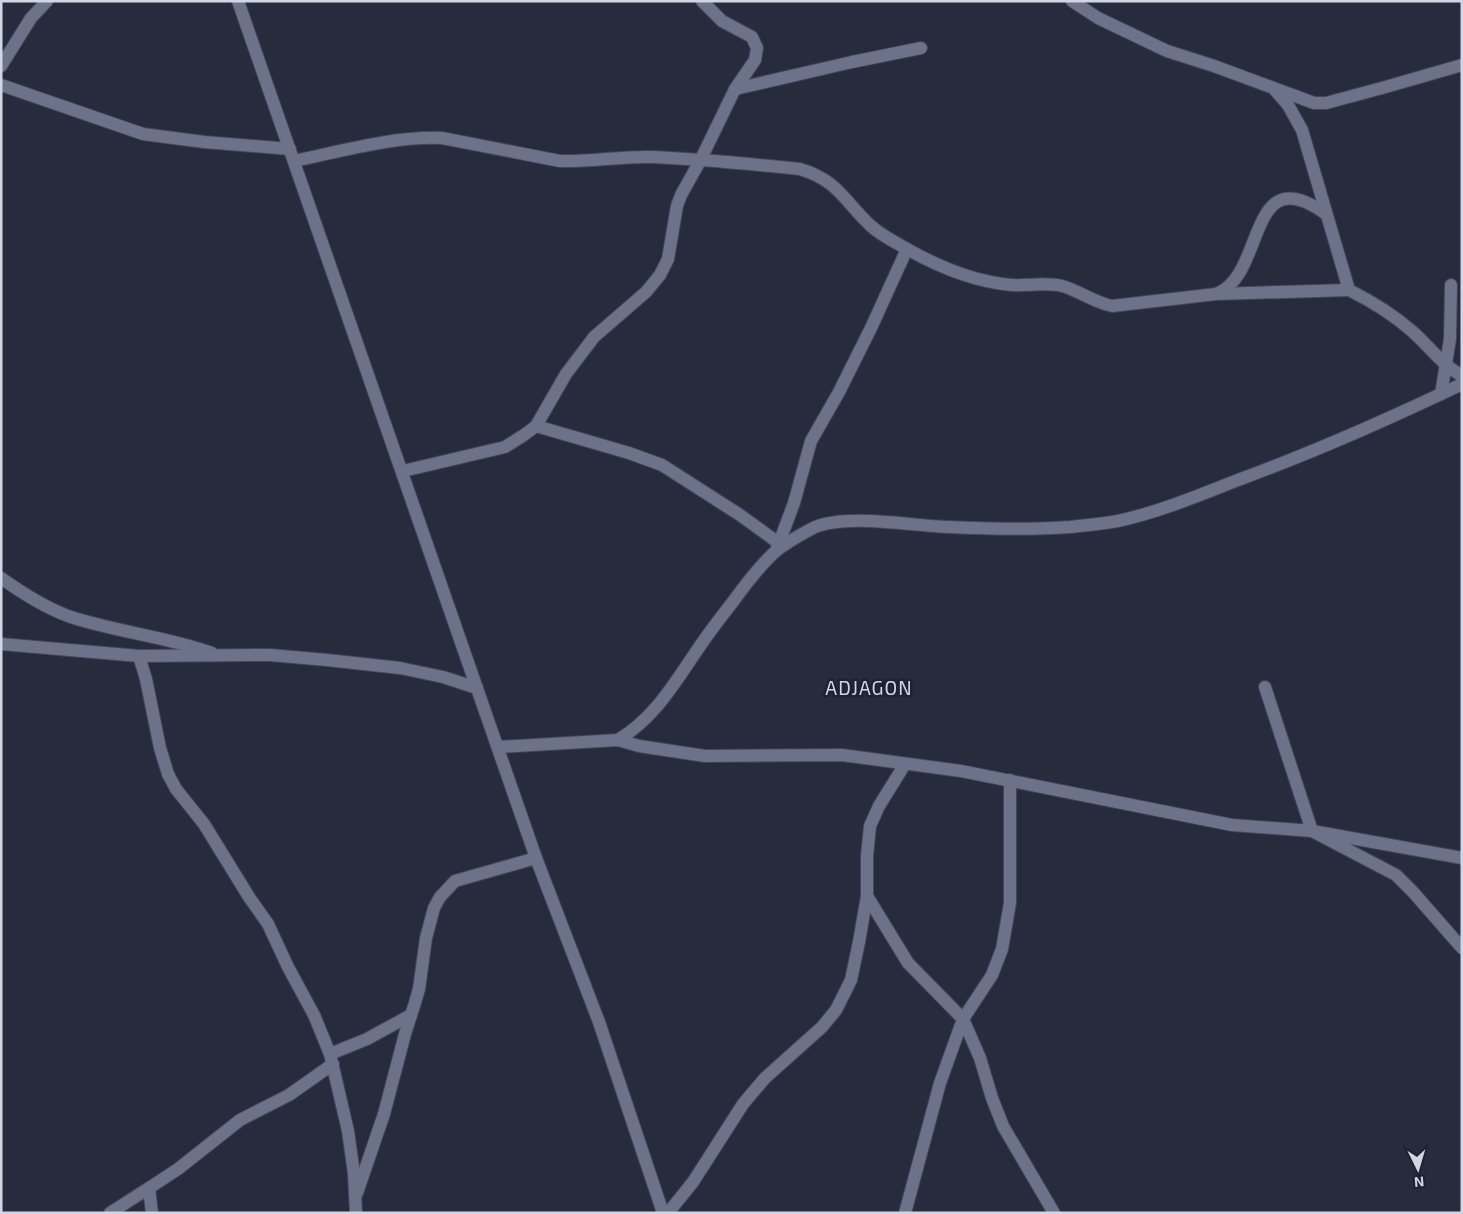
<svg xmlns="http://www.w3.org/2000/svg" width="1463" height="1214" viewBox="0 0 1463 1214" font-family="'Exo 2',sans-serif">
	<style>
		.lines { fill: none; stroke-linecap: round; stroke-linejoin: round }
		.minor-casing { stroke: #424656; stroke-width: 14 }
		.minor { stroke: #6c7289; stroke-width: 12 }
		.labels { text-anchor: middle; stroke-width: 5; stroke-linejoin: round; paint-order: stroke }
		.quarter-label { font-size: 19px; letter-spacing: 1px; fill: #d2d6e3; stroke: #1d2134 }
	</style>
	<rect width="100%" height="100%" fill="#272b3e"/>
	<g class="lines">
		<g class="minor-casing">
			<g id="minor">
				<polyline points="238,1 536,858 599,1022 663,1213"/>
				<polyline points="1072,1 1098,18 1167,51 1214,66 1314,103 1326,103 1382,88 1462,65"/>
				<polyline points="1,66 31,18 47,1"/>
				<polyline points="1,85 143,134 204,142 290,149"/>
				<polyline points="735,89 852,62 921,48"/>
				<path d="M1275,90L1288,105L1302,130L1349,290C1371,301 1394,315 1413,332C1431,348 1440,363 1462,376"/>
				<path d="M294,161C342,151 394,136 442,138L560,161C591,162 621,156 652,157C701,159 751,164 800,169C839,181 844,201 871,226C882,236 895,242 907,249L871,328L839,392L811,441L794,503L776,551"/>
				<path d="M907,249C939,267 974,282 1012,285C1028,286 1046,282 1062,286C1080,291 1093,302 1112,306L1216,294L1349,290"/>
				<path d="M1218,293C1266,273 1247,157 1326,214"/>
				<polyline points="1441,394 1450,339 1451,285"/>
				<polyline points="536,426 629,453 662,465 740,515 780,544"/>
				<polyline points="403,471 505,447 524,435 536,426 566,374 594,337 646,292 660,275 668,259 677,206 681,195 700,161 735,89 755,60 757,48 752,37 722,21 702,1"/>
				<path d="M1,578C22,593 44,607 68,616C115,632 165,636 212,653"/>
				<polyline points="1,644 139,656 270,655 327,660 400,668 443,677 477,688"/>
				<polyline points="139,656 146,679 160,748 168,774 176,789 204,824 249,897 268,924 288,967 314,1015 330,1054 348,1131 354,1174 356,1213"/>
				<polyline points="1265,687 1312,831 1396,875 1413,892 1462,948"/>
				<path d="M618,740C656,717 675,682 700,646C710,631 721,617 732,603C745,585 759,566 776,551C787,542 800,535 813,528C846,513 912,526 948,527C989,529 1030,530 1070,527C1086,525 1103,524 1118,521C1159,512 1200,495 1238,480C1314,452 1389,419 1462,384"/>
				<polyline points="498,747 618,740 639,746 705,756 842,755 961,771 1232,825 1312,831 1462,858"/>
				<polyline points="867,896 908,963 963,1019 980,1058 992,1098 1003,1126 1054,1213"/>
				<polyline points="330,1054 367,1039 411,1015"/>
				<polyline points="357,1193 384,1114 405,1034 414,1006 419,989 426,938 434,908 440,897 455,881 536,858"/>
				<polyline points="110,1213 149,1188"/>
				<polyline points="152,1213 149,1188 178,1169 240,1120 289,1095 333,1064"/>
				<polyline points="668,1213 693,1182 743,1104 765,1078 822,1027 836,1010 851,980 859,942 867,896 867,856 870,826 879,806 905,764"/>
				<polyline points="905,1213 940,1083 963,1019 992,975 1002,949 1010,903 1010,780"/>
			</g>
		</g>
		<use href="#minor" class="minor"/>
	</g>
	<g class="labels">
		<g class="quarter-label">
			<text x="869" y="695">ADJAGON</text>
		</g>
	</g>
	<rect width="1463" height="1214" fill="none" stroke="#d2d6e3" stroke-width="5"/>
	<g transform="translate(1418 1169) rotate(175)" stroke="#1d2134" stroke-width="4" paint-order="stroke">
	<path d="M0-4L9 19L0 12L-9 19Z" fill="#d2d6e3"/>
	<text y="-8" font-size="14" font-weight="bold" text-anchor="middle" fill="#d2d6e3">N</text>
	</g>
</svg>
